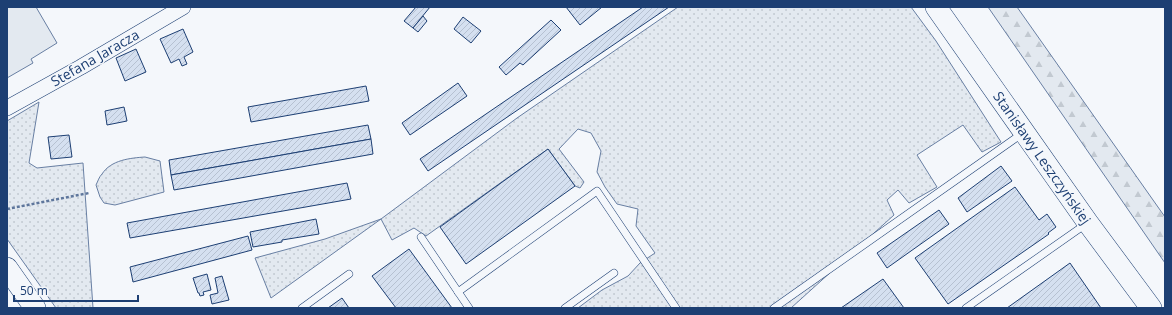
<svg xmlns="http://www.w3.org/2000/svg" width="1172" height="315" viewBox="0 0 1172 315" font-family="'Open Sans',sans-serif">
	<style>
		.grass { fill: url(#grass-dots); stroke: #687fa3 }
		.forest { fill: url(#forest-firs); stroke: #687fa3 }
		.pitch { fill: #e3e9f0; stroke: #687fa3 }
		.building { fill: url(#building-hatch); stroke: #1d3f73 }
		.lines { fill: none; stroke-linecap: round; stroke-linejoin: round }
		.lane-casing { stroke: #1d3f73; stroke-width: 8 }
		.street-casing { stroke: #1d3f73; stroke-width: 16 }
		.secondary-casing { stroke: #1d3f73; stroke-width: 22 }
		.path { stroke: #5e769c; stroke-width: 2.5; stroke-dasharray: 3 2; stroke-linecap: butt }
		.lane { stroke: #f4f7fb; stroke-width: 7 }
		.street { stroke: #f4f7fb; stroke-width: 15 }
		.secondary { stroke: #f4f7fb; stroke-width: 21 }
		.labels { text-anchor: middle; stroke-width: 3; stroke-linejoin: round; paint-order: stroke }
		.street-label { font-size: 14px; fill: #1d3f73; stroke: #f4f7fb }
	</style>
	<defs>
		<pattern id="grass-dots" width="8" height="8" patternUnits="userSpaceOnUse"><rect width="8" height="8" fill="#e3e9f0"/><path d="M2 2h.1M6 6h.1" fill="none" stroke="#c2c9d1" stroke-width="1.8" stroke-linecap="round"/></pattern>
		<pattern id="forest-firs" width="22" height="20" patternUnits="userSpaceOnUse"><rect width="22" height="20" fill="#e3e9f0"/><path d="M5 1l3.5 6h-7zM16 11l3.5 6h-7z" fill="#c2c9d1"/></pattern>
		<pattern id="building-hatch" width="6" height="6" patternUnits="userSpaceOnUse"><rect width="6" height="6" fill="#d5e0f0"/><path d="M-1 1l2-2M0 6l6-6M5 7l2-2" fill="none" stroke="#b6c1d1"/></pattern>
	</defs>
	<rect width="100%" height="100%" fill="#f4f7fb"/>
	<g class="grass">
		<polygon points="678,7 911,7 936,41 1001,142 982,152 963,125 917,155 937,187 909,203 898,190 887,200 894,215 791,308 578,308 602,290 628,276 640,263 655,253 636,226 638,209 617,204 605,187 597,172 601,151 591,133 578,129 559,149 584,182 580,188 575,186 548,149 426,236 414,228 392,240 381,219 271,298 255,258 325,239 381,219 517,118"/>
		<polygon points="39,102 29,163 37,168 83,163 93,308 56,308 7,239 7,121"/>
		<path d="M145,157L160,161L164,192L115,205L104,203L100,197L96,185C98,181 99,177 102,174C111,160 130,158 145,157Z"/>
	</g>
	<polygon class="forest" points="988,7 1017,7 1165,217 1165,263"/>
	<polygon class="pitch" points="7,7 36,7 57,43 31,59 33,63 7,78"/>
	<g class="building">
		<polygon points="416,7 430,7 413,28 404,21"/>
		<polygon points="566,7 602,7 580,25"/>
		<polygon points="643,7 669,7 428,171 420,159"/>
		<polygon points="423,16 427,21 418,32 413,28"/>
		<polygon points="463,17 481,31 471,43 454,29"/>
		<polygon points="551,20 561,30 523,65 520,63 506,75 499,67"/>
		<polygon points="183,29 193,52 184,57 187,64 182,66 179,59 171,63 160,39"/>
		<polygon points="136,49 146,72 125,81 116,58"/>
		<polygon points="458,83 467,96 410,135 402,123"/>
		<polygon points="366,86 369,101 251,122 248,107"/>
		<polygon points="124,107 127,121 107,125 105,111"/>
		<polygon points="368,125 371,139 171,175 169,160"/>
		<polygon points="69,135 72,157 51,159 48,137"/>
		<polygon points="371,139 373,154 174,190 171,175"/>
		<polygon points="548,149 575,186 466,264 440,227"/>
		<polygon points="1001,166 1012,181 967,212 958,198"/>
		<polygon points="347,183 351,199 130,238 127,223"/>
		<polygon points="1015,187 1039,220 1047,214 1056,227 1048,233 1049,234 948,304 915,258"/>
		<polygon points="939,210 949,224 887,268 877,253"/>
		<polygon points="316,219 319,234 282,240 282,242 253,247 250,232"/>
		<polygon points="248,236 252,250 133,282 130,267"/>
		<polygon points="409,249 452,308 396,308 372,276"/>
		<polygon points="1070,263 1101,308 1007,308"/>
		<polygon points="207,274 211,290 203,292 204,295 200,296 199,293 198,293 193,278"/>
		<polygon points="222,276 229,300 212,304 210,295 218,293 215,278"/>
		<polygon points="883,279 904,308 841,308"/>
		<polygon points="342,298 349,308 328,308"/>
	</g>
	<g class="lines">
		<g class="lane-casing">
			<g id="lane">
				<polyline points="421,237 469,308"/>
				<polyline points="458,292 597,191 676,308"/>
				<polyline points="302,308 349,274"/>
				<polyline points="565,308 614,273"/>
				<polyline points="774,308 1023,133"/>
				<polyline points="966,308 1086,224"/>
			</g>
		</g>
		<g class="street-casing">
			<polyline id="street" points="7,108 81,67 183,7"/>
		</g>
		<g class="secondary-casing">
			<g id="secondary">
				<polyline points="936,7 1088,223 1151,308"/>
				<polyline points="7,268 35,308"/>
			</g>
		</g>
		<polyline class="path" points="7,209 89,193"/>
		<use href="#lane" class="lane"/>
		<use href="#street" class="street"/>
		<use href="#secondary" class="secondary"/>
	</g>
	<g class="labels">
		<g class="street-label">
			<text transform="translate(95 58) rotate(-30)" y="5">Stefana Jaracza</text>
			<text transform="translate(1042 158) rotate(55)" y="5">Stanisławy Leszczyńskiej</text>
		</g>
	</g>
	<rect width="1172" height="315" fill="none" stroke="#1d3f73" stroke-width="16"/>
	<path d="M14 295v6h124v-6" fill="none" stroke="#1d3f73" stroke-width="2"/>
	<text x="20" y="295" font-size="12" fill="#1d3f73" stroke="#f4f7fb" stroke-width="3" paint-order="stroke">50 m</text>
</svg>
